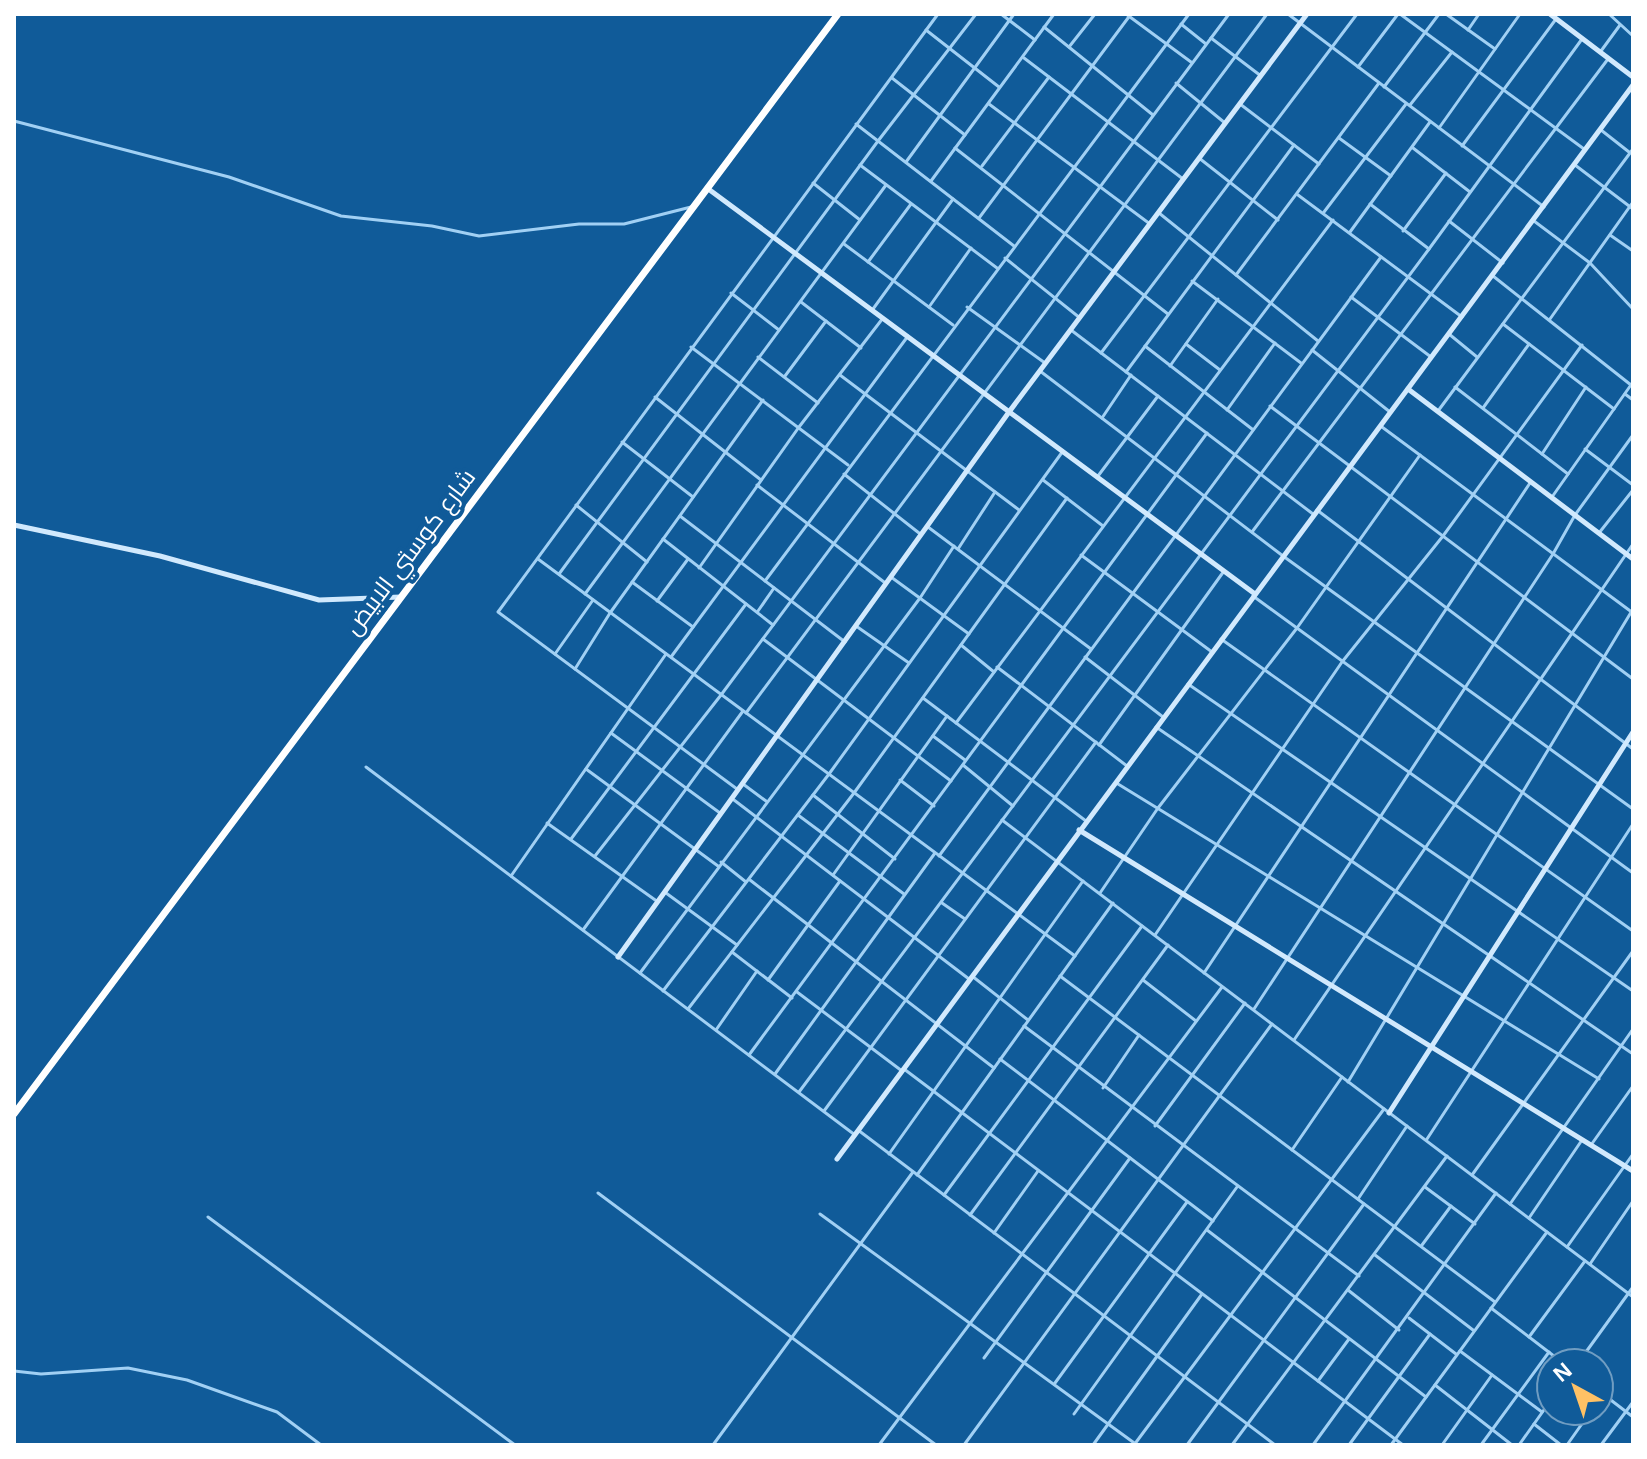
<svg xmlns="http://www.w3.org/2000/svg" width="1647" height="1459" viewBox="0 0 1647 1459" font-family="Arial,Cairo,sans-serif">
	<style>
		.lines { fill: none; stroke-linecap: round; stroke-linejoin: round }
		.street { stroke: #a1d0f4; stroke-width: 3 }
		.secondary { stroke: #d1e9fd; stroke-width: 5 }
		.highway { stroke: #fff; stroke-width: 7 }
		.labels { text-anchor: middle; stroke-width: 8; stroke-linejoin: round; paint-order: stroke }
		.street-label { font-size: 24px; fill: #fff; stroke: #105b99 }
	</style>
	<rect width="100%" height="100%" fill="#105b99"/>
	<g class="lines">
		<g class="street">
			<polyline points="1001,14 1035,40"/>
			<polyline points="1126,14 1191,62"/>
			<polyline points="1288,14 1544,207"/>
			<polyline points="1400,14 1584,149"/>
			<polyline points="1446,14 1495,49"/>
			<polyline points="1609,14 1633,36"/>
			<polyline points="1181,24 1206,44"/>
			<polyline points="1044,27 1153,115"/>
			<polyline points="926,30 999,87"/>
			<polyline points="1468,30 1479,14"/>
			<polyline points="1211,38 1261,76"/>
			<polyline points="1069,47 1095,14"/>
			<polyline points="1601,51 1620,25"/>
			<polyline points="1024,58 1183,179"/>
			<polyline points="1358,67 1398,14"/>
			<polyline points="892,78 965,135"/>
			<polyline points="1176,83 1225,123"/>
			<polyline points="1384,87 1439,14"/>
			<polyline points="989,104 1150,224"/>
			<polyline points="1240,104 1319,164"/>
			<polyline points="1410,105 1452,52"/>
			<polyline points="14,121 229,177 341,216 432,226 479,236 579,224 624,224 691,207"/>
			<polyline points="856,124 1014,246"/>
			<polyline points="1439,128 1520,14"/>
			<polyline points="1601,130 1629,152"/>
			<polyline points="1339,138 1391,176"/>
			<polyline points="1462,146 1556,19"/>
			<polyline points="955,148 1168,314"/>
			<polyline points="1413,148 1470,192"/>
			<polyline points="1199,158 1278,220"/>
			<polyline points="906,162 1014,14"/>
			<polyline points="860,165 997,268"/>
			<polyline points="1575,165 1633,209"/>
			<polyline points="982,166 1049,77"/>
			<polyline points="931,181 1054,14"/>
			<polyline points="813,183 860,220"/>
			<polyline points="1298,195 1462,317"/>
			<polyline points="1370,204 1429,249"/>
			<polyline points="1324,212 1406,104"/>
			<polyline points="1159,213 1318,341"/>
			<polyline points="979,218 1131,14"/>
			<polyline points="1449,221 1503,263"/>
			<polyline points="1534,221 1590,263 1633,309"/>
			<polyline points="1403,231 1446,173"/>
			<polyline points="1350,232 1430,122"/>
			<polyline points="1610,235 1633,251"/>
			<polyline points="844,244 953,325"/>
			<polyline points="1005,258 1080,318"/>
			<polyline points="868,262 911,204"/>
			<polyline points="1236,275 1379,83"/>
			<polyline points="1493,276 1631,385"/>
			<polyline points="1192,281 1301,363"/>
			<polyline points="731,293 779,330"/>
			<polyline points="1351,297 1431,357"/>
			<polyline points="801,302 861,348"/>
			<polyline points="929,307 971,248"/>
			<polyline points="967,307 1045,363"/>
			<polyline points="873,309 953,199"/>
			<polyline points="1550,319 1633,202"/>
			<polyline points="1503,324 1614,409"/>
			<polyline points="1071,330 1313,514"/>
			<polyline points="1449,334 1477,357"/>
			<polyline points="1186,344 1220,370"/>
			<polyline points="1145,346 1252,429"/>
			<polyline points="691,347 848,465"/>
			<polyline points="1312,350 1390,412"/>
			<polyline points="1101,353 1357,14"/>
			<polyline points="758,357 818,403"/>
			<polyline points="1170,366 1218,299"/>
			<polyline points="1040,371 1283,556 1633,809"/>
			<polyline points="1126,372 1294,145"/>
			<polyline points="840,375 1019,510"/>
			<polyline points="785,376 826,321"/>
			<polyline points="1455,387 1568,474"/>
			<polyline points="1625,394 1633,400"/>
			<polyline points="655,397 761,480"/>
			<polyline points="1270,406 1633,679"/>
			<polyline points="1483,408 1529,344"/>
			<polyline points="1227,410 1275,343"/>
			<polyline points="1438,411 1633,149"/>
			<polyline points="1102,418 1131,375"/>
			<polyline points="1382,427 1633,613"/>
			<polyline points="622,442 693,497"/>
			<polyline points="1585,449 1633,485"/>
			<polyline points="1542,454 1586,387"/>
			<polyline points="844,474 919,533"/>
			<polyline points="1098,476 1158,396"/>
			<polyline points="1043,480 1103,526"/>
			<polyline points="757,485 884,582"/>
			<polyline points="1552,497 1633,382"/>
			<polyline points="576,505 647,562"/>
			<polyline points="1317,510 1633,749"/>
			<polyline points="680,516 845,642"/>
			<polyline points="928,527 1091,649"/>
			<polyline points="1252,532 1608,59"/>
			<polyline points="1599,533 1633,490"/>
			<polyline points="663,539 773,625"/>
			<polyline points="958,549 995,492"/>
			<polyline points="1081,555 1212,652"/>
			<polyline points="538,559 1075,956"/>
			<polyline points="699,568 799,427 883,318"/>
			<polyline points="559,574 878,141 976,14"/>
			<polyline points="891,577 969,634"/>
			<polyline points="765,581 1189,14"/>
			<polyline points="632,582 693,627"/>
			<polyline points="585,594 886,185"/>
			<polyline points="1253,596 1633,873"/>
			<polyline points="657,601 688,559"/>
			<polyline points="758,611 774,588"/>
			<polyline points="856,626 909,663"/>
			<polyline points="763,639 951,781"/>
			<polyline points="1221,639 1633,931"/>
			<polyline points="961,645 994,672"/>
			<polyline points="555,654 593,600"/>
			<polyline points="671,657 908,336"/>
			<polyline points="1085,657 1163,717"/>
			<polyline points="997,667 1127,766"/>
			<polyline points="575,669 610,613 763,400"/>
			<polyline points="1188,684 1633,991"/>
			<polyline points="923,698 1086,821"/>
			<polyline points="746,713 1267,14"/>
			<polyline points="956,723 1333,220"/>
			<polyline points="1156,727 1633,1054"/>
			<polyline points="611,733 720,813"/>
			<polyline points="933,736 965,760"/>
			<polyline points="1099,745 1224,571"/>
			<polyline points="963,765 1013,806"/>
			<polyline points="366,767 855,1135"/>
			<polyline points="586,769 718,866"/>
			<polyline points="900,780 934,806"/>
			<polyline points="743,784 766,801"/>
			<polyline points="1118,784 1599,1079"/>
			<polyline points="737,789 498,612 938,14"/>
			<polyline points="813,795 895,859"/>
			<polyline points="734,800 969,979"/>
			<polyline points="798,815 904,894"/>
			<polyline points="1002,820 1633,1297"/>
			<polyline points="547,823 658,902"/>
			<polyline points="571,839 746,604"/>
			<polyline points="595,856 721,695 1229,14"/>
			<polyline points="939,856 1381,257"/>
			<polyline points="721,862 746,882"/>
			<polyline points="833,875 947,716"/>
			<polyline points="511,876 666,654"/>
			<polyline points="750,880 994,1068"/>
			<polyline points="666,893 737,945"/>
			<polyline points="1100,893 1158,808 1297,628 1420,455"/>
			<polyline points="942,903 965,919"/>
			<polyline points="583,930 743,711"/>
			<polyline points="1155,935 1342,662 1443,536 1582,345"/>
			<polyline points="732,952 792,998"/>
			<polyline points="640,973 920,598 954,546"/>
			<polyline points="1204,973 1530,483"/>
			<polyline points="972,976 1028,1020"/>
			<polyline points="1060,976 1495,1302"/>
			<polyline points="768,980 840,881"/>
			<polyline points="1143,980 1196,1021"/>
			<polyline points="663,991 829,774 1063,451"/>
			<polyline points="797,992 902,1071"/>
			<polyline points="688,1009 854,793 1067,498"/>
			<polyline points="1254,1009 1553,554 1575,515 1633,435"/>
			<polyline points="1024,1026 1359,1276"/>
			<polyline points="716,1030 757,971"/>
			<polyline points="1294,1040 1633,544"/>
			<polyline points="749,1055 1207,433"/>
			<polyline points="1000,1059 1213,1221"/>
			<polyline points="904,1069 1403,1445"/>
			<polyline points="775,1074 935,853"/>
			<polyline points="1348,1082 1633,609"/>
			<polyline points="1103,1088 1139,1035"/>
			<polyline points="799,1092 1429,249 1582,39"/>
			<polyline points="824,1111 1096,742"/>
			<polyline points="1155,1126 1245,1003"/>
			<polyline points="858,1130 1275,1445"/>
			<polyline points="1427,1139 1633,824"/>
			<polyline points="1591,1145 1633,1086"/>
			<polyline points="1292,1150 1342,1077"/>
			<polyline points="889,1154 1083,881"/>
			<polyline points="917,1175 1113,903"/>
			<polyline points="1472,1175 1633,951"/>
			<polyline points="1425,1187 1475,1224"/>
			<polyline points="598,1193 936,1445"/>
			<polyline points="944,1195 1142,926"/>
			<polyline points="1358,1199 1407,1126"/>
			<polyline points="1510,1204 1633,1029"/>
			<polyline points="820,1214 1137,1445"/>
			<polyline points="970,1215 1168,945"/>
			<polyline points="208,1217 515,1445"/>
			<polyline points="1529,1218 1582,1140"/>
			<polyline points="1207,1230 1426,1397"/>
			<polyline points="994,1233 1038,1171"/>
			<polyline points="1422,1245 1451,1206"/>
			<polyline points="1567,1247 1633,1154"/>
			<polyline points="1375,1255 1473,1330"/>
			<polyline points="1590,1264 1633,1201"/>
			<polyline points="1348,1290 1399,1330"/>
			<polyline points="1491,1308 1563,1363"/>
			<polyline points="1409,1318 1456,1354"/>
			<polyline points="1529,1337 1585,1261"/>
			<polyline points="1460,1351 1542,1412"/>
			<polyline points="984,1358 1130,1158"/>
			<polyline points="1578,1363 1633,1287"/>
			<polyline points="14,1371 41,1374 128,1368 187,1380 277,1412 321,1445"/>
			<polyline points="1318,1381 1349,1339"/>
			<polyline points="1055,1383 1187,1202"/>
			<polyline points="1435,1385 1512,1445"/>
			<polyline points="1599,1391 1633,1417"/>
			<polyline points="1074,1414 1237,1187"/>
			<polyline points="1534,1424 1561,1445"/>
			<polyline points="713,1445 913,1172"/>
			<polyline points="879,1445 1222,987"/>
			<polyline points="964,1445 1272,1024"/>
			<polyline points="1093,1445 1202,1294"/>
			<polyline points="1134,1445 1384,1109"/>
			<polyline points="1187,1445 1364,1204"/>
			<polyline points="1232,1445 1447,1156"/>
			<polyline points="1313,1445 1496,1193"/>
			<polyline points="1349,1445 1430,1334"/>
			<polyline points="1391,1445 1547,1232"/>
			<polyline points="1442,1445 1492,1375"/>
			<polyline points="1481,1445 1549,1352"/>
			<polyline points="1519,1445 1551,1400"/>
			<polyline points="1567,1445 1591,1411"/>
			<polyline points="1601,1445 1633,1402"/>
		</g>
		<g class="secondary">
			<polyline points="1550,14 1633,77"/>
			<polyline points="707,188 1255,594"/>
			<polyline points="1408,389 1633,559"/>
			<polyline points="14,525 160,556 319,600 401,597"/>
			<polyline points="1079,830 1633,1171"/>
			<polyline points="618,957 1009,412 1307,14"/>
			<polyline points="1389,1113 1633,732"/>
			<polyline points="837,1159 1633,85"/>
		</g>
		<polyline class="highway" points="14,1114 838,14"/>
	</g>
	<g class="labels">
		<g class="street-label">
			<text transform="translate(410 552) rotate(-53)" y="8">شارع كوستي الابيض</text>
		</g>
	</g>
	<rect width="1647" height="1459" fill="none" stroke="#ffffff" stroke-width="32"/>
	<g transform="translate(1575 1387) rotate(320)"><circle r="38" fill="#105b99" stroke="#709dc2" stroke-width="2"/>
	<path d="M0-6L14 30L0 20L-14 30Z" fill="#ffc165"/>
	<text y="-12" font-size="22" font-weight="bold" text-anchor="middle" fill="#ffffff">N</text>
	</g>
</svg>
